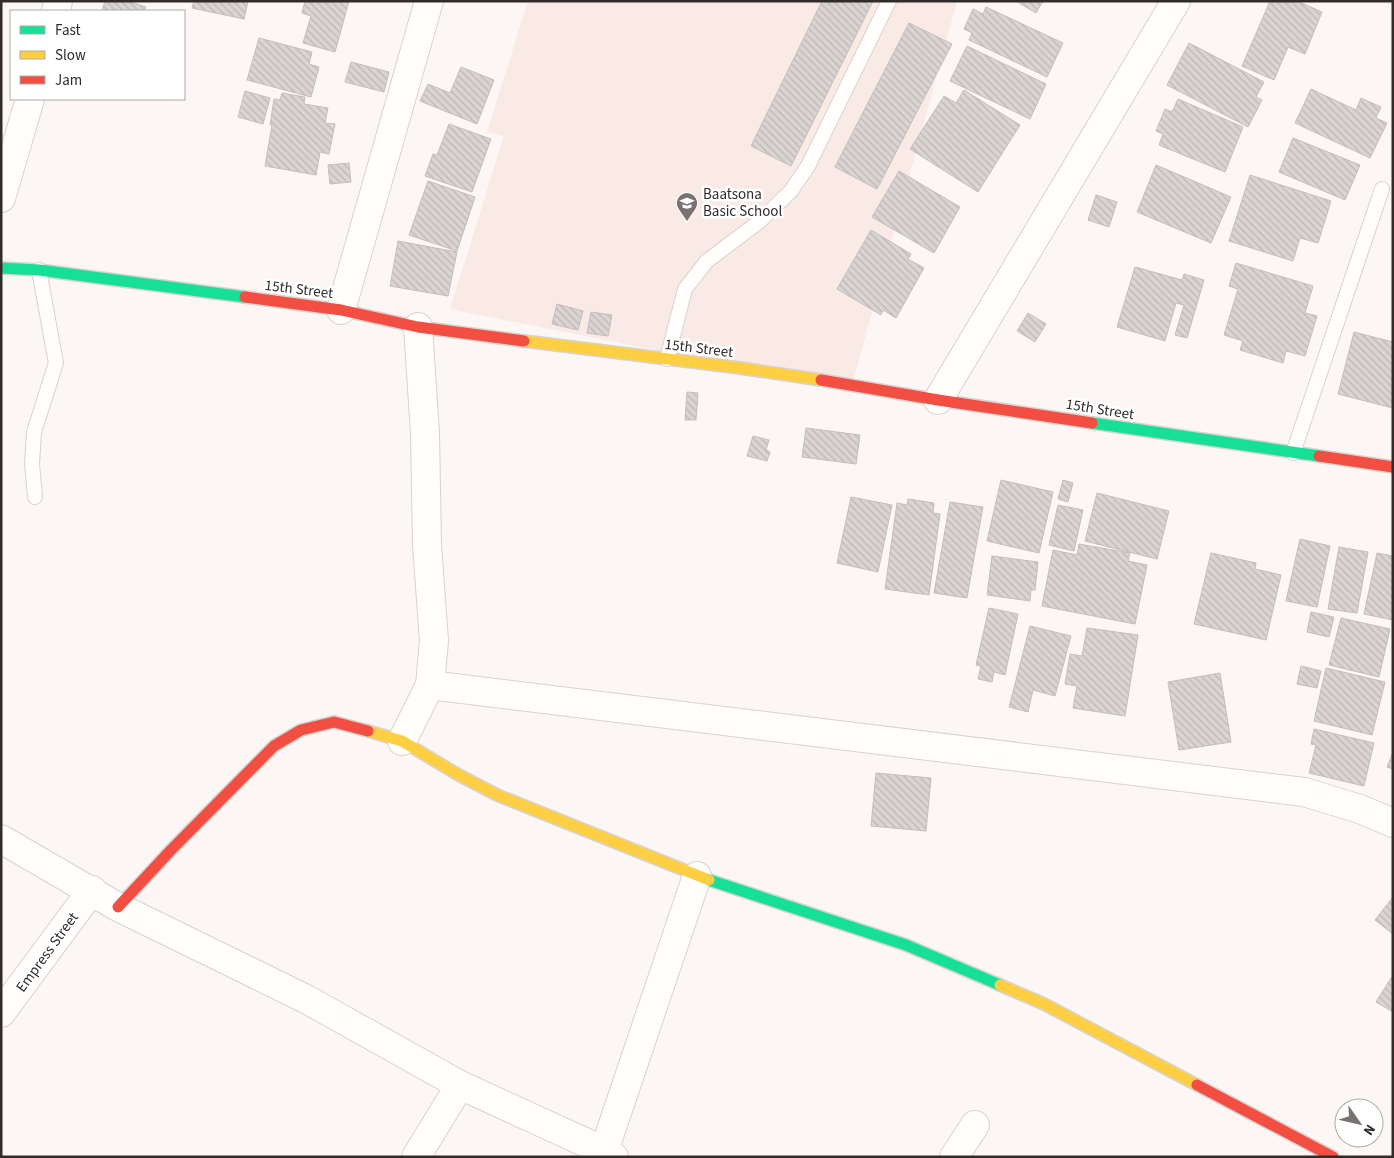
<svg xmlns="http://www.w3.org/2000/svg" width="1394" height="1158" viewBox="0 0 1394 1158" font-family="'Source Sans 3',sans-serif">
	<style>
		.built { fill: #f9eae5 }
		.building { fill: url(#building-back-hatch); stroke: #c3bebc }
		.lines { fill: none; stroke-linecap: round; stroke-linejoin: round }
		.lane-casing { stroke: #d7d3d1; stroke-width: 16 }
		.street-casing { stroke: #d7d3d1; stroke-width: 30 }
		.fast-casing { stroke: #d7d3d1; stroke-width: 14 }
		.slow-casing { stroke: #d7d3d1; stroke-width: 14 }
		.jam-casing { stroke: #d7d3d1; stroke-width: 14 }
		.lane { stroke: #fffefd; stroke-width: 14 }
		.street { stroke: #fffefd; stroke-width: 28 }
		.fast { stroke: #16e098; stroke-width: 11 }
		.slow { stroke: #ffcf43; stroke-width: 11 }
		.jam { stroke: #f24e42; stroke-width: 11 }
		.labels { text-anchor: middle; stroke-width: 5; stroke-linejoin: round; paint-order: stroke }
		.poi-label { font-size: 15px; fill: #312c2b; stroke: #fff; text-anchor: start }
		.street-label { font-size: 15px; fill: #312c2b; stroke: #fff }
	</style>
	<defs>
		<pattern id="building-back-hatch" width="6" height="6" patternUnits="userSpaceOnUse" patternTransform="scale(1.25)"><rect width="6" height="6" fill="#dad5d3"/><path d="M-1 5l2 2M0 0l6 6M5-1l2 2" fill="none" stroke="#bcb7b5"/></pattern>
	</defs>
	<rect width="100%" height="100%" fill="#fcf6f4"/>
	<polygon class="built" points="528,1 957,1 851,389 450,309 504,136 487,132"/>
	<g class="building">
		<polygon points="105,1 128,1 146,7 144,11 102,11"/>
		<polygon points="194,1 248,1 244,19 192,8"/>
		<polygon points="305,1 349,1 335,52 303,43 311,16 302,13"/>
		<polygon points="822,1 873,1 791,166 751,146"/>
		<polygon points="1020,1 1043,1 1036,13 1019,3"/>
		<polygon points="1270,1 1297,1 1322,12 1305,54 1288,47 1274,80 1242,66"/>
		<polygon points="986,7 1063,43 1047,77 969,40 972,33 964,29 973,9 983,14"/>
		<polygon points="909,23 952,44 877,189 835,167"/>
		<polygon points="259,38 312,52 309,64 319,67 311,97 247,80"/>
		<polygon points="1189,43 1264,82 1256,97 1262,100 1248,127 1167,85"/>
		<polygon points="967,46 1046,84 1030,119 950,81"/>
		<polygon points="351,62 389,72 384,92 345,82"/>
		<polygon points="461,67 494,80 477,124 420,101 428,84 450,93"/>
		<polygon points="1311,89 1356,110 1361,98 1381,107 1376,118 1387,123 1370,158 1295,123"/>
		<polygon points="964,90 1020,125 978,192 910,149 944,96 956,103"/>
		<polygon points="245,91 270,98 263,124 238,117"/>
		<polygon points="282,93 305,97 304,104 328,108 325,123 335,124 329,154 320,152 316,175 265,166 272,125 270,125 274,99 280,100"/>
		<polygon points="1178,99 1243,127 1225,172 1159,145 1163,134 1156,131 1165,109 1172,112"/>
		<polygon points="449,124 491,139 472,192 425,176 433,154 437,155"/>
		<polygon points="1293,138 1360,165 1345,200 1279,172"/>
		<polygon points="349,163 351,182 330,184 328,165"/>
		<polygon points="1156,165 1231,197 1211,243 1137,212"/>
		<polygon points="899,171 960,207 934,253 872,217"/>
		<polygon points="1250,175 1331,201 1318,243 1300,238 1293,261 1229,241"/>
		<polygon points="428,181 475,197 457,251 409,235"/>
		<polygon points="1096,195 1117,202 1109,227 1088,220"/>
		<polygon points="871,230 911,254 908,259 924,268 896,318 883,310 881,315 837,289"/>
		<polygon points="398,241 457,252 448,296 390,286"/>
		<polygon points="1236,263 1313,286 1305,313 1317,316 1305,356 1286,351 1283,363 1240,350 1243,341 1224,335 1238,289 1229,286"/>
		<polygon points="1135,267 1182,280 1184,274 1204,280 1187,338 1175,335 1184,305 1176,303 1165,341 1117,327"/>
		<polygon points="557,304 583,311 578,330 552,324"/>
		<polygon points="591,312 612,315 608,336 587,333"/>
		<polygon points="1028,313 1046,324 1035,342 1017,331"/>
		<polygon points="1354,332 1393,342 1393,408 1338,394"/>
		<polygon points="687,392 698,393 696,420 685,420"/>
		<polygon points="806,428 860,435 856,464 802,457"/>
		<polygon points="753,436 769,440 766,450 770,452 767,461 747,456"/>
		<polygon points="1001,480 1053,492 1039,553 987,541"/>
		<polygon points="1063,480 1073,483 1068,502 1058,499"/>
		<polygon points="1097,493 1169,511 1157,559 1085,541"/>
		<polygon points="851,497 892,505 878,572 837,563"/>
		<polygon points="908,499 934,503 933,513 940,514 929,595 885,589 897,503 907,505"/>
		<polygon points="950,502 983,507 967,598 934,593"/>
		<polygon points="1058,505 1083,510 1074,551 1049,545"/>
		<polygon points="1300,539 1330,546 1317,607 1286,601"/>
		<polygon points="1079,544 1130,553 1128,561 1147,565 1135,624 1042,606 1053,550 1077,555"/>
		<polygon points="1339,547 1368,552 1357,613 1328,609"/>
		<polygon points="1211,553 1256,563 1255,569 1281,575 1266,640 1194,624"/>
		<polygon points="1377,553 1393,556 1393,620 1364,614"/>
		<polygon points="992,556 1038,562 1035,590 1031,590 1030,601 987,595"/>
		<polygon points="989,608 1018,614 1005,675 994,672 992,682 978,679 981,666 976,665"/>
		<polygon points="1311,612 1334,617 1329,637 1307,632"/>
		<polygon points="1341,618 1390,629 1379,677 1329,665"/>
		<polygon points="1030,626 1071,636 1055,696 1033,690 1028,712 1009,707"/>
		<polygon points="1087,628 1138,635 1125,716 1073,708 1077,686 1065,684 1070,654 1082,656"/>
		<polygon points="1301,666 1321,671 1317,688 1297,684"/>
		<polygon points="1326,668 1385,682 1372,735 1314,721"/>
		<polygon points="1220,673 1231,742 1179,750 1168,682"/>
		<polygon points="1314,729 1374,743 1364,786 1309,773 1316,745 1311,744"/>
		<polygon points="1393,752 1393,769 1387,767"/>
		<polygon points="876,773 931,778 926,831 871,826"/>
		<polygon points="1393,897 1393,934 1375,920"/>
		<polygon points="1393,975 1393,1012 1376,1002"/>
	</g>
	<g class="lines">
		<g class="lane-casing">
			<g id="lane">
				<polyline points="667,359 685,289 707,261 760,221 791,191 808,166 889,1"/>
				<polyline points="1293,453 1382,189"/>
				<polyline points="35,497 32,464 34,432 56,363 39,270"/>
			</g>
		</g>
		<g class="street-casing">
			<g id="street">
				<polyline points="56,11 58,1"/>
				<polyline points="1,198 30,99"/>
				<polyline points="341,310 429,1"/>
				<polyline points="938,400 1176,1"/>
				<polyline points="430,685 1304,792 1360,809 1393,823"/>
				<polyline points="402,741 430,685 434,641 427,545 425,433 418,327"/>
				<polyline points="1,839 118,907 306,999 460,1085 604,1151 614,1157"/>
				<polyline points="1,1013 92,890"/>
				<polyline points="604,1151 697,876"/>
				<polyline points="416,1157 460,1085"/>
				<polyline points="954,1157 975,1125"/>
			</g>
		</g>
		<g class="fast-casing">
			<g id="fast">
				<polyline points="1,268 39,270 245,297"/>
				<polyline points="1092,423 1319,456"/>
				<polyline points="709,880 906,945 1000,985"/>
			</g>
		</g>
		<g class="slow-casing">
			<g id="slow">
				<polyline points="524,341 740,368 821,380"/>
				<polyline points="368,731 402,741 457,774 497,795 709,880"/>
				<polyline points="1000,985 1044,1004 1197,1085"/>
			</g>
		</g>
		<g class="jam-casing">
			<g id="jam">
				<polyline points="245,297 341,310 418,327 524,341"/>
				<polyline points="821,380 938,400 1092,423"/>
				<polyline points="1319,456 1393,467"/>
				<polyline points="118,907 171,850 274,746 301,730 334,722 368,731"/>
				<polyline points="1197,1085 1333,1157"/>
			</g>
		</g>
		<use href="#lane" class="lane"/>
		<use href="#street" class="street"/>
		<use href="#fast" class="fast"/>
		<use href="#slow" class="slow"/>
		<use href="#jam" class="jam"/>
	</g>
	<defs>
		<g id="school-pin" transform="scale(1.125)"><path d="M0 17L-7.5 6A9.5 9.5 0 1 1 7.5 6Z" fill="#787371" stroke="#fff"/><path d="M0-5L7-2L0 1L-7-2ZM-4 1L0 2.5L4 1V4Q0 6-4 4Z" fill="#fff"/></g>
	</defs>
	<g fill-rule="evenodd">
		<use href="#school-pin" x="687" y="203"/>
	</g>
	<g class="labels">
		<g class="poi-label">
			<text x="703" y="199">Baatsona<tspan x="703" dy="17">Basic School</tspan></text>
		</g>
		<g class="street-label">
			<text transform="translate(299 289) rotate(7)" y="5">15th Street</text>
			<text transform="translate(699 348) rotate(7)" y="5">15th Street</text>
			<text transform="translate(1100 409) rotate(9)" y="5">15th Street</text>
			<text transform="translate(47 952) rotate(-54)" y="5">Empress Street</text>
		</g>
	</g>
	<rect width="1394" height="1158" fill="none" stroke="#312c2b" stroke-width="5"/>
	<rect x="10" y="10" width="175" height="90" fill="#ffffff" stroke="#adabaa"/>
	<rect x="20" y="26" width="25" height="8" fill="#16e098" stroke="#adabaa"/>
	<text x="55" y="35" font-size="15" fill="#312c2b">Fast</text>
	<rect x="20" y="51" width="25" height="8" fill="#ffcf43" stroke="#adabaa"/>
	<text x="55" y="60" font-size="15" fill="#312c2b">Slow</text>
	<rect x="20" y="76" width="25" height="8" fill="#f24e42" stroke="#adabaa"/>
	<text x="55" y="85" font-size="15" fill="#312c2b">Jam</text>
	<g transform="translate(1359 1123) rotate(124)"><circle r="24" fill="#ffffff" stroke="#adabaa"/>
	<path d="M0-4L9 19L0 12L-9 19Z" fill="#787371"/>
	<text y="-8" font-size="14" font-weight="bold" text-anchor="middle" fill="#312c2b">N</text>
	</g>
</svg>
